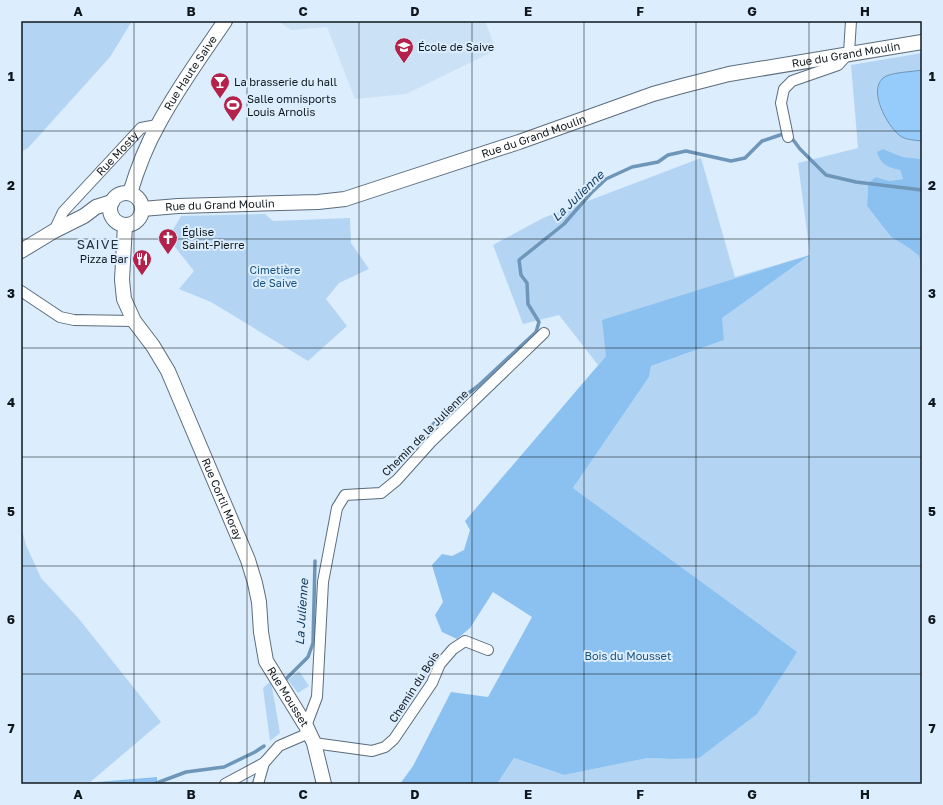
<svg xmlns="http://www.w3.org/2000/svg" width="943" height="805" viewBox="0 0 943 805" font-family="'Golos Text',sans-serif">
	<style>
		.built { fill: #cbe1f5 }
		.green { fill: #b3d5f3 }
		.forest { fill: #8bc1f0 }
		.water { fill: #96ccfc; stroke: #6e96b9 }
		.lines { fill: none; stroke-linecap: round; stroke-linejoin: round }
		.stream { stroke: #6e96b9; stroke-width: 3.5 }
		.street-casing { stroke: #5a6c7d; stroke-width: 12 }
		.secondary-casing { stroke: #5a6c7d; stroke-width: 16 }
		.street { stroke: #fff; stroke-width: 10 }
		.secondary { stroke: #fff; stroke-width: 14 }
		.grid { fill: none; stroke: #0f171d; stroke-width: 1; stroke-opacity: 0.55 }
		.labels { text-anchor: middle; stroke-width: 4; stroke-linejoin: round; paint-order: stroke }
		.poi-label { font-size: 11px; fill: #0f171d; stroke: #dcedfd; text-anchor: start }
		.street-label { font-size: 11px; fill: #0f171d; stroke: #dcedfd }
		.park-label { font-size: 11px; fill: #195380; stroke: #dcedfd }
		.water-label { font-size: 12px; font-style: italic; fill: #103858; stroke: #dcedfd }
		.quarter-label { font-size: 13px; letter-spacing: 1px; fill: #233443; stroke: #dcedfd }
		.neatline { fill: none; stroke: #0f171d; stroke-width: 1.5 }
		.grid-label { font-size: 13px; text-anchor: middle; font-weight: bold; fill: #0f171d }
	</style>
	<rect width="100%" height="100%" fill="#dcedfd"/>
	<polygon class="built" points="278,21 485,21 496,50 406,94 355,99 327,27 291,30"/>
	<g class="green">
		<polygon points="21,21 132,21 110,57 28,148 21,152"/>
		<path d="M922,53V70L882,79C871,94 881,111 891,124C893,127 895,132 898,134C904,140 914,140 922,141V159L903,157L883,149L891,168L900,170L903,179L889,181L876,177L868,183L867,206L891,237L909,248L919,256L922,274V784H497L514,758L564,775L648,758L672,759L796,652L573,488L649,377L651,366L724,340L721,318L809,256L606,356L598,365L559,315L523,324L493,245L543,218L701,158L735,277L810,255L798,163L858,148L851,65Z"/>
		<polygon points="265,214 273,221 350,218 351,243 369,269 339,283 326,299 347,326 308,361 211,302 179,289 194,271 168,238 181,216"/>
		<polygon points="21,526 26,545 41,578 79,619 161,722 89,783 73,784 21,784"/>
		<polygon points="299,671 309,686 298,693 288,680"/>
		<polygon points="271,681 280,733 270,741 263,688"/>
	</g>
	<g class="forest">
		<path d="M883,149L903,157L922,159V274L919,256L909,248L891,237L867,206L868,183L876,177L889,181L903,179L900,170C888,168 880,164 877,152Z"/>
		<polygon points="810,255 722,318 724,340 651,366 649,377 573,488 797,652 757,714 699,758 672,759 648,758 564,775 514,758 497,784 400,784 413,766 451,692 488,697 532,617 493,592 470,628 457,639 442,632 435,615 443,602 432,565 442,554 452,556 464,550 470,530 465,521 606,356 602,320"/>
		<polygon points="157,777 157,784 73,784"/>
	</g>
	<path class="water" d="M922,70V141C914,140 905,140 899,135C887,125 868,91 883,78C890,72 912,72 922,70Z"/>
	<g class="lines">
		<g class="stream">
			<polyline points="430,428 445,411 478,386 536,332 539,322 528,304 527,283 521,275 519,260 564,224 591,193 606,179 632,167 658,162 668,155 686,151 731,161 745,158 762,141 783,134 791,137 800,149 826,175 856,182 922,190"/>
			<polyline points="286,679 308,657 313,643 315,561"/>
			<polyline points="154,784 186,772 224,767 255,752 264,746"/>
		</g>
		<g class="street-casing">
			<g id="street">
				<polyline points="788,137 781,103 784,89 792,81 838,65 849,53 851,21"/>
				<path id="s1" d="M54,231L63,212L141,128L157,125"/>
				<polyline points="21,291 60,317 74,320 134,321"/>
				<polyline points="306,726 317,697 323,582 337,508 345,495 381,493 397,480 431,442 544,333"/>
				<polyline points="314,743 372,751 385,747 394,739 432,683 440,664 453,649 465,641 488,650"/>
				<polyline points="225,784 264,763"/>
				<polyline points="258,784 264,763 279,746 309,733"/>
			</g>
		</g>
		<g class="secondary-casing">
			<g id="secondary">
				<path id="s2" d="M130,193C137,170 146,146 158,125C177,89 202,55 225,21"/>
				<circle cx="126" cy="209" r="16"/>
				<path id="s3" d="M142,209L178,206L318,202L345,199L519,142L653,94L682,86L729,74L922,42"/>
				<path id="s4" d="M125,225L122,280L124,299L134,321L153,346L168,371L248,560L255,583L259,602L261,632L266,661L306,726L314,743L324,784"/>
				<polyline points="21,251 54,231 84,216 96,207 112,202"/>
			</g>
		</g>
		<use href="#street" class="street"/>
		<use href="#secondary" class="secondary"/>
	</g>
	<path class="grid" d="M134,21V784M247,21V784M359,21V784M472,21V784M584,21V784M696,21V784M809,21V784M21,131H922M21,239H922M21,348H922M21,457H922M21,566H922M21,674H922"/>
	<defs>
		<g id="school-pin" transform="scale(1)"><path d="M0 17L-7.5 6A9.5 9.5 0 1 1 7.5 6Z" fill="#b3224b" stroke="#dcedfd"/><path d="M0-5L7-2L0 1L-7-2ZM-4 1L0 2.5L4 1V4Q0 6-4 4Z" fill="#fff"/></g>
		<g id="bar-pin" transform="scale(1)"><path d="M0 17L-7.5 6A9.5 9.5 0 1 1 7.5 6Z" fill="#b3224b" stroke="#dcedfd"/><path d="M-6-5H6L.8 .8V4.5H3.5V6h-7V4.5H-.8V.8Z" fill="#fff"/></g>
		<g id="stadium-pin" transform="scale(1)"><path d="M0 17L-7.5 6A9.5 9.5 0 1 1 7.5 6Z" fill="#b3224b" stroke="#dcedfd"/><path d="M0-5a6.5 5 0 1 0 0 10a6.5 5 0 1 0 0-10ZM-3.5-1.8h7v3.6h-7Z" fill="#fff"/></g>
		<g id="church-pin" transform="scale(1)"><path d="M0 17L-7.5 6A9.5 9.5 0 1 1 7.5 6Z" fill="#b3224b" stroke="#dcedfd"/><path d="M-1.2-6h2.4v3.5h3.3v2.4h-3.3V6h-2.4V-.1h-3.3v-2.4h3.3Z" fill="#fff"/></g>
		<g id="restaurant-pin" transform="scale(1)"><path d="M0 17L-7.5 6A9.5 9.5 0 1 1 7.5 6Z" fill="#b3224b" stroke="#dcedfd"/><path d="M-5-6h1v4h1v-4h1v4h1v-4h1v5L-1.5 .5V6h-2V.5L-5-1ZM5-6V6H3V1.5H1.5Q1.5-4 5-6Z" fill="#fff"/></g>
	</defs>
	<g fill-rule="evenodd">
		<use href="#school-pin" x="404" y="47"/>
		<use href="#bar-pin" x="220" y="82"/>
		<use href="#stadium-pin" x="233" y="105"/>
		<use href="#church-pin" x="168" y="238"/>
		<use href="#restaurant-pin" x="142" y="259"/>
	</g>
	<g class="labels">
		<g class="poi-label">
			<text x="418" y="51">École de Saive</text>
			<text x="234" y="86">La brasserie du hall</text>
			<text x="247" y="103">Salle omnisports<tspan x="247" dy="13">Louis Arnolis</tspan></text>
			<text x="182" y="236">Église<tspan x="182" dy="13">Saint-Pierre</tspan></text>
			<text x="128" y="263" text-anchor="end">Pizza Bar</text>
		</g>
		<g class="street-label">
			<text dy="4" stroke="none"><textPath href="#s3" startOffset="726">Rue du Grand Moulin</textPath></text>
			<text dy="4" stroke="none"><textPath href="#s2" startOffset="135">Rue Haute Saive</textPath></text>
			<text dy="4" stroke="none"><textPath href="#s3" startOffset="402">Rue du Grand Moulin</textPath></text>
			<text dy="4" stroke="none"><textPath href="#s1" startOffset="101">Rue Mosty</textPath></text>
			<text dy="4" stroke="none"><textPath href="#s3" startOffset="78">Rue du Grand Moulin</textPath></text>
			<text transform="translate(425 433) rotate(-45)" y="4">Chemin de la Julienne</text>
			<text dy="4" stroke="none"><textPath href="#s4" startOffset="298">Rue Cortil Moray</textPath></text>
			<text transform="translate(414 687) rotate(-57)" y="4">Chemin du Bois</text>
			<text dy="4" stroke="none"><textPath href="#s4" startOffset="509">Rue Mousset</textPath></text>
		</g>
		<g class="park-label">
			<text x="275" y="274">Cimetière<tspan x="275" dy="13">de Saive</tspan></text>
			<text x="628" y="660">Bois du Mousset</text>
		</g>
		<g class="water-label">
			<text transform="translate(578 196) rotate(-44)" y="4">La Julienne</text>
			<text transform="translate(302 612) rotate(-86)" y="4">La Julienne</text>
		</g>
		<g class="quarter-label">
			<text x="98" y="249">SAIVE</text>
		</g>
	</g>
	<rect width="943" height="805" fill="none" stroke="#dcedfd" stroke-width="44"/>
	<rect x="22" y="22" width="899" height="761" class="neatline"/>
	<g class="grid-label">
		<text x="78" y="16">A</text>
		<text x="191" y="16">B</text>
		<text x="303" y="16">C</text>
		<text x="415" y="16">D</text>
		<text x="528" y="16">E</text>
		<text x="640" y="16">F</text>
		<text x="752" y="16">G</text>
		<text x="865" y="16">H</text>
		<text x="11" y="81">1</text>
		<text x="932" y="81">1</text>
		<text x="11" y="190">2</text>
		<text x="932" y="190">2</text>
		<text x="11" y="298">3</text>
		<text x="932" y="298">3</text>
		<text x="11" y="407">4</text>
		<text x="932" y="407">4</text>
		<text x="11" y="516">5</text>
		<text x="932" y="516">5</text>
		<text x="11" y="624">6</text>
		<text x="932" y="624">6</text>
		<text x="11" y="733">7</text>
		<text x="932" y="733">7</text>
		<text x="78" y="799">A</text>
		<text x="191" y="799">B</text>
		<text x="303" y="799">C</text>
		<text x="415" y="799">D</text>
		<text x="528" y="799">E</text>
		<text x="640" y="799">F</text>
		<text x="752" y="799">G</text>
		<text x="865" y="799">H</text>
	</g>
</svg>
